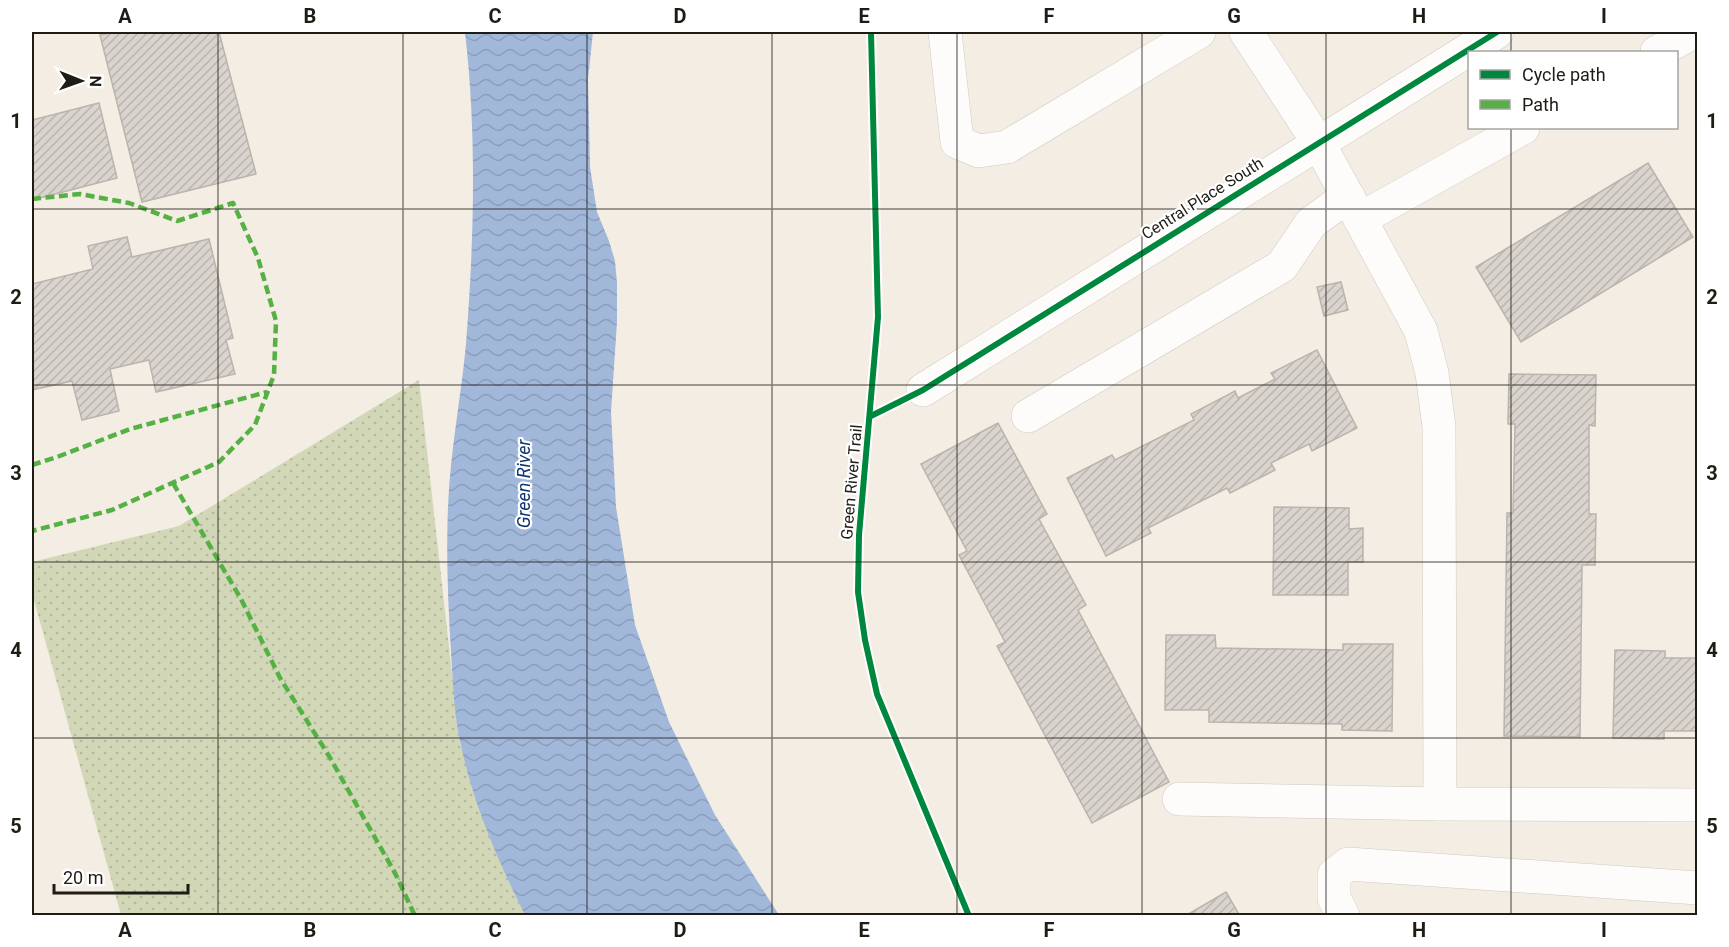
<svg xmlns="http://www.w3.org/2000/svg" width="1729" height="947" viewBox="0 0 1729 947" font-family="Roboto,sans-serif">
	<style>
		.grass { fill: url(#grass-dots) }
		.water { fill: url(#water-waves) }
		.building { fill: url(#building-hatch); stroke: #b9b4ad; stroke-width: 1.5 }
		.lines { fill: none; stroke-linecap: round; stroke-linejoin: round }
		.minor-casing { stroke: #cfcac3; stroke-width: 34 }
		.minor { stroke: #fdfcfb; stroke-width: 33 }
		.quiet { stroke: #55b144; stroke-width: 4.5; stroke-dasharray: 9 4.5; stroke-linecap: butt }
		.cycleway-casing { stroke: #fff; stroke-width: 10 }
		.cycleway { stroke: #00873e; stroke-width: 6 }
		.grid { fill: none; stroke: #1f1b15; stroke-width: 1.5; stroke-opacity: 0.55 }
		.labels { text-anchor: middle; stroke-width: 4.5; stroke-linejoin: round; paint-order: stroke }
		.street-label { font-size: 16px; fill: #1f1b15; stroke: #fff }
		.water-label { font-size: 18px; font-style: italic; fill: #0a3472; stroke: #fff }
		.neatline { fill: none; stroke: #1f1b15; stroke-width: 2 }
		.grid-label { font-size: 20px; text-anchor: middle; font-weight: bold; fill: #1f1b15 }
	</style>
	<defs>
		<pattern id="grass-dots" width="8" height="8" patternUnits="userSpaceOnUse" patternTransform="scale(1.5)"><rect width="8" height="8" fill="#d2d8b7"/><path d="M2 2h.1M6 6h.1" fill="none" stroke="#b4b99c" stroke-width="1.8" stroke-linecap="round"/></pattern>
		<pattern id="water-waves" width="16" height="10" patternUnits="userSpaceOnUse" patternTransform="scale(1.5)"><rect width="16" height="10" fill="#a2b8da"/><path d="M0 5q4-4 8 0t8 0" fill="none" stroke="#8b9eba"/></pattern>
		<pattern id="building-hatch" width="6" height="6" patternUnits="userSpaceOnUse" patternTransform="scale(1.5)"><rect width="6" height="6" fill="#d9d4cd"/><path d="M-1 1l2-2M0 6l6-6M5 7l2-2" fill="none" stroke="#bab5af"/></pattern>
	</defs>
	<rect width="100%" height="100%" fill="#f3ede3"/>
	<polygon class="grass" points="419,380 460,744 527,915 121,915 32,593 32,562 179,526"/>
	<path class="water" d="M465,32H593L588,79L590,167L597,212L609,241L615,261L617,283V322L611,412L616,507L635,625L669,722L715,815L779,915H525C498,861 474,806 461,746C454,716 453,683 451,652C448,603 446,555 448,507C450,452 461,398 466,344C474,241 477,135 465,32Z"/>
	<g class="building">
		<polygon points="114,32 219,32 256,174 142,202 100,35"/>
		<polygon points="99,103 117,178 32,200 32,120"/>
		<polygon points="1648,163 1693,237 1521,342 1476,267"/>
		<polygon points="127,237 132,257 209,239 233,338 226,340 235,374 156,392 149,360 110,369 119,411 82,420 72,381 32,390 32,284 93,269 88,246"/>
		<polygon points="1341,282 1348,310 1324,316 1317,287"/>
		<polygon points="1317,350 1357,428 1312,451 1309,444 1271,463 1275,470 1230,493 1227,488 1148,528 1151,533 1106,556 1067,478 1112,455 1115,460 1194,420 1191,414 1235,391 1238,398 1275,379 1271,373"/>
		<polygon points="1509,374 1596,375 1595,426 1589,425 1589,514 1596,514 1595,565 1582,565 1580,737 1504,736 1507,513 1513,513 1515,424 1508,424"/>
		<polygon points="998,423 1047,514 1039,519 1086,605 1078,610 1169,782 1092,823 997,646 1005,642 959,555 967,551 921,464"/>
		<polygon points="1274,507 1349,508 1349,529 1363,528 1363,562 1348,562 1348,595 1273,595"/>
		<polygon points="1166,635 1215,635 1216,648 1343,650 1343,644 1393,644 1392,731 1342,730 1342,724 1209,722 1209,710 1165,710"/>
		<polygon points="1615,650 1665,651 1665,658 1698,658 1698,731 1664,731 1664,739 1613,738"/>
		<polygon points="1226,892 1240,916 1185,916"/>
	</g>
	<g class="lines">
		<g class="minor-casing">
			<g id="minor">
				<polyline points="945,32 957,142 979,151 1007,147 1199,32"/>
				<polyline points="1657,52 1694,32"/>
				<polyline points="1360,219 1523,128"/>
				<polyline points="923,390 1497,32"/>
				<polyline points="1028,416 1282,266 1311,223 1348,196"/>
				<polyline points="1179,799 1440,804 1439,427 1432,373 1421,331 1318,142 1246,32"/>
				<polyline points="1440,804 1698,805"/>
				<polyline points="1343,916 1334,898 1334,875 1348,864 1698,888"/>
			</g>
		</g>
		<use href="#minor" class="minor"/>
		<g class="quiet">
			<polyline points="32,199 80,194 129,203 177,221 233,203 258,258 276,321 274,375 255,425 219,462 112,510 32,531"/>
			<polyline points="32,465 57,457 130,429 267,392"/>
			<polyline points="173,483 241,599 280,678 329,756 365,820 395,873 415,916"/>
		</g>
		<g class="cycleway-casing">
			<g id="cycleway">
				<polyline points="871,32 878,317 859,535 858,592 865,640 877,694 969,916"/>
				<polyline points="871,416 923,390 1497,32"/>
			</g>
		</g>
		<use href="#cycleway" class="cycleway"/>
	</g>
	<path class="grid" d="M218,32V916M403,32V916M587,32V916M772,32V916M957,32V916M1142,32V916M1326,32V916M1511,32V52M1511,128V916M32,209H1698M32,385H1698M32,562H1698M32,738H1698"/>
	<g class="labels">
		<g class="street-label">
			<text transform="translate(1202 198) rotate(-32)" y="6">Central Place South</text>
			<text transform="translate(851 482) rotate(-85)" y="6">Green River Trail</text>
		</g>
		<g class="water-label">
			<text transform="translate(524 484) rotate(-90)" y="6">Green River</text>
		</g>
	</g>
	<rect width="1729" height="947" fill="none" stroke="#ffffff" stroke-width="66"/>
	<rect x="1468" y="51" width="210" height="78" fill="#ffffff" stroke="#a5a4a1" stroke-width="1.5"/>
	<rect x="1480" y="70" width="30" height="9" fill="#00873e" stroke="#a5a4a1" stroke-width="1.5"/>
	<text x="1522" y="81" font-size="18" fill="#1f1b15">Cycle path</text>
	<rect x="1480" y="100" width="30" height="9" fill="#55b144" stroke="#a5a4a1" stroke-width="1.5"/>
	<text x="1522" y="111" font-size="18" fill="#1f1b15">Path</text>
	<g transform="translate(81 81) rotate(91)" stroke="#ffffff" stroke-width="4.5" paint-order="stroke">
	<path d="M0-4.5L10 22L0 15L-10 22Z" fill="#1f1b15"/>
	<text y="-9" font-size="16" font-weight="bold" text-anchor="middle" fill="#1f1b15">N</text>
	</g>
	<path d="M54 884v9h134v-9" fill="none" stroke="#1f1b15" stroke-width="3"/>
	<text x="63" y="884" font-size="18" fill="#1f1b15" stroke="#ffffff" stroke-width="4.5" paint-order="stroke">20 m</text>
	<rect x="33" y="33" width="1663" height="881" class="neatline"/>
	<g class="grid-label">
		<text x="125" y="23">A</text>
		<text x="310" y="23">B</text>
		<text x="495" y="23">C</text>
		<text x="680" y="23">D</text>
		<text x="864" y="23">E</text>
		<text x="1049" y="23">F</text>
		<text x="1234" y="23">G</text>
		<text x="1419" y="23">H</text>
		<text x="1604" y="23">I</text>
		<text x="16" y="128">1</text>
		<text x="1712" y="128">1</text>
		<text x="16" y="304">2</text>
		<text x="1712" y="304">2</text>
		<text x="16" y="480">3</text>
		<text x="1712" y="480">3</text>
		<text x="16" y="657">4</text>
		<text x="1712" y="657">4</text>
		<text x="16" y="833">5</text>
		<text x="1712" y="833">5</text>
		<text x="125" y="937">A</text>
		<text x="310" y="937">B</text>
		<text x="495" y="937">C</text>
		<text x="680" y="937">D</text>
		<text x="864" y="937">E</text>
		<text x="1049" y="937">F</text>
		<text x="1234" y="937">G</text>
		<text x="1419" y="937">H</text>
		<text x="1604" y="937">I</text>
	</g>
</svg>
